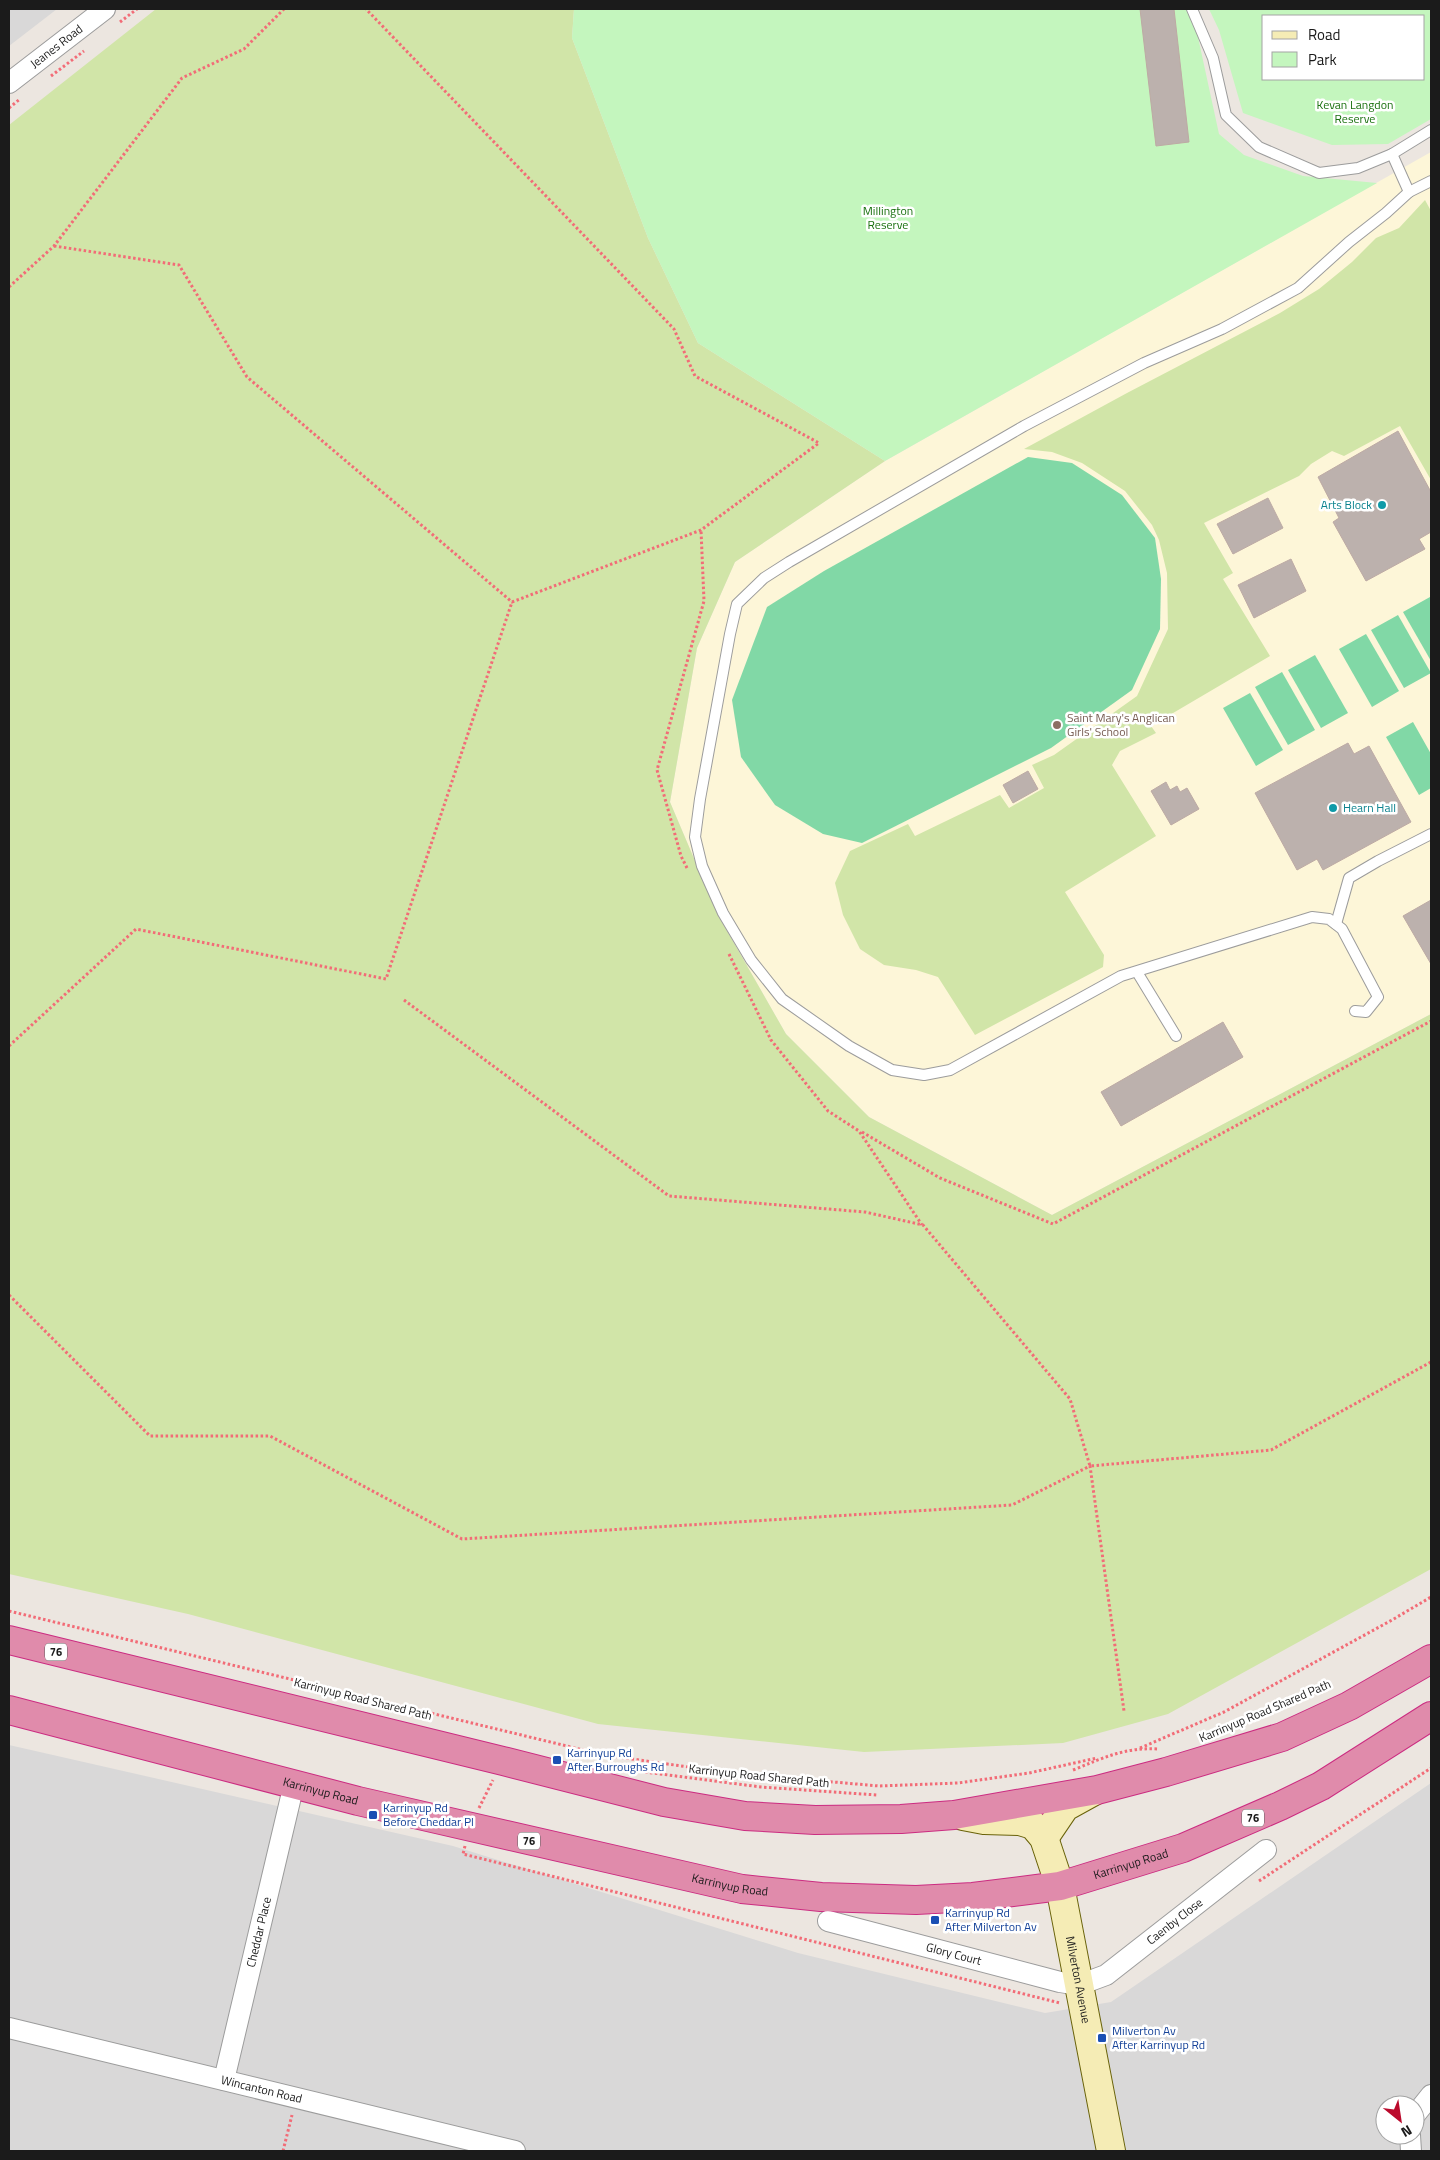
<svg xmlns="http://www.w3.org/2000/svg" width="1440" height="2160" viewBox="0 0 1440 2160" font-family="'Titillium Web',sans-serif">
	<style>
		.residential { fill: #d9d8d8; fill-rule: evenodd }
		.education { fill: #fdf6d8 }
		.grass { fill: #d1e5a8 }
		.park { fill: #c4f6be; fill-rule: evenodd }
		.pitch { fill: #81d8a6 }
		.building { fill: #bcb1ad; stroke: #bdaaa4 }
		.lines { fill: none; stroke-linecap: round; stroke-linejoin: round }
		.lane-casing { stroke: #9c9c9c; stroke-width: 12 }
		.street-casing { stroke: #9c9c9c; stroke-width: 22 }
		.secondary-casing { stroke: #69620a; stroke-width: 30 }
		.highway-casing { stroke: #cb2c81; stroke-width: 30 }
		.path { stroke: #f26c77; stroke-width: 3; stroke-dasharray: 2.5 2.5; stroke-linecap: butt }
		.lane { stroke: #fff; stroke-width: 10 }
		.street { stroke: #fff; stroke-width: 20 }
		.secondary { stroke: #f5ecb5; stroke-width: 28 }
		.highway { stroke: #e08bab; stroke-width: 28 }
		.culture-dot { fill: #0f9aa8; stroke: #fff; stroke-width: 2 }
		.education-dot { fill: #8d6e63; stroke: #fff; stroke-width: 2 }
		.transit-dot { fill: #1a4fb4; stroke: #fff; stroke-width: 2 }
		.labels { text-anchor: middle; stroke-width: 5; stroke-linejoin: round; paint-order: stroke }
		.shield { fill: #fff; stroke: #5f5f5f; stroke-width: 1 }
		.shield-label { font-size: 11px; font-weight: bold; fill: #1b1b1b }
		.street-label { font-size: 12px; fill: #1b1b1b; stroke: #fff }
		.park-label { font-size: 12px; fill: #1b7110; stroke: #fff }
		.culture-label { font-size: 12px; fill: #0d838f; stroke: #fff; text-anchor: end }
		.education-label { font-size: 12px; fill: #785e54; stroke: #fff; text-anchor: start }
		.transit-label { font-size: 12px; fill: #164399; stroke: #fff; text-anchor: start }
	</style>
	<rect width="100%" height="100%" fill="#ece6e0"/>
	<g class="residential">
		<polygon points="9,9 57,9 9,46"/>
		<path d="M9,1745L453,1846L798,1953L1045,2013L1111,2002L1431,1783V2151H9ZM1385,2105H1415V2135H1385Z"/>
	</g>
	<polygon class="education" points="1431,152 1431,1014 1052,1215 869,1117 786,1034 718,915 670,802 697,648 735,562 885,461"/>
	<g class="grass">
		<polygon points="156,9 574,9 572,38 648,238 698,343 885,461 735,562 697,648 670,802 718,915 786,1034 869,1117 1052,1215 1431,1014 1431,1569 1168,1714 1063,1743 864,1752 598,1724 188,1614 9,1574 9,125"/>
		<polygon points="1425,200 1431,211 1431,480 1400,426 1344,456 1332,451 1311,464 1299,476 1204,523 1233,573 1223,579 1270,656 1151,726 1156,733 1120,751 1112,765 1156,836 1065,892 1104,955 1103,967 975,1035 938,977 916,970 884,965 860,949 843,915 835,883 850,851 908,824 915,836 1000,795 1009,808 1044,788 1032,765 1054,755 1137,696 1168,629 1167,573 1159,540 1152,525 1125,491 1082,463 1052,452 1024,449 1127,393 1280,313 1319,289 1352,262 1376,238 1399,228"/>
	</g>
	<g class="park">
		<polygon points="574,9 1187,9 1196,28 1219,134 1244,155 1303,176 1377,183 885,461 698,343 648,238 572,38"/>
		<path d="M1209,9H1431V119L1388,144L1332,145L1243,113L1219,30ZM1264,16H1424V79H1264Z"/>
	</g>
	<g class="pitch">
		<polygon points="1028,457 1072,463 1122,495 1155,538 1161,579 1160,629 1132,690 1051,748 862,843 823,834 775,805 741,757 732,700 767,607 824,571"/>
		<polygon points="1430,597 1431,599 1431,661 1403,612"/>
		<polygon points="1398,615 1431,673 1404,688 1371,630"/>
		<polygon points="1366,634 1399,691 1372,707 1339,649"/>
		<polygon points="1315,655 1348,713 1321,728 1288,670"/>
		<polygon points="1282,672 1315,730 1288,745 1255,687"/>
		<polygon points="1250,693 1283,750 1256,766 1223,708"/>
		<polygon points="1413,722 1431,754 1431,788 1419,795 1386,737"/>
	</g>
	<g class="building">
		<polygon points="1140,9 1174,9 1189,142 1156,146"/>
		<polygon points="1398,431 1431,492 1431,532 1419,539 1425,549 1366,581 1333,522 1339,518 1318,477"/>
		<polygon points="1268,498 1283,528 1233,554 1217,524"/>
		<polygon points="1291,559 1306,591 1254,618 1238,585"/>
		<polygon points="1348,743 1354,754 1369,746 1411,822 1323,870 1317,859 1297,870 1255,793"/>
		<polygon points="1028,771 1038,789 1013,803 1003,785"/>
		<polygon points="1166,782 1170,790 1177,786 1180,792 1187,788 1199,809 1171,825 1151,791"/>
		<polygon points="1431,900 1431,964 1403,916"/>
		<polygon points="1223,1022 1243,1057 1121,1126 1101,1092"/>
	</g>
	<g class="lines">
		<g class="lane-casing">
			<g id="lane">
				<polyline points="1192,9 1213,58 1226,115 1259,147 1319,173 1358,168 1392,154 1431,130"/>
				<polyline points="1409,192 1431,181"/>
				<polyline points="1336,924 1349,878 1378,861 1431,834"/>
				<polyline points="1137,972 1176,1036"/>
				<polyline points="1355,1011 1366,1012 1378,997 1342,929 1329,919 1312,917 1121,976 950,1070 924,1075 892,1070 849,1046 782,999 751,960 723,913 702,866 695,837 700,799 730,634 737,604 764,578 789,562 1024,426 1144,363 1222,329 1298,288 1349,242 1386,213 1409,192 1392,154"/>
			</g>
		</g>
		<g class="street-casing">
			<g id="street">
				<path id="s1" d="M9,83L105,9"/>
				<path id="s2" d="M828,1921L1060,1982L1079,1985L1106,1975L1266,1850"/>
				<path id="s3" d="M9,2028L515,2151"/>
				<path id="s4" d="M224,2080L294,1784"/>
				<polyline points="1415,2115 1431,2095"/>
				<polyline points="1410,2135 1411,2151"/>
			</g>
		</g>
		<g class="secondary-casing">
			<g id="secondary">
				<path id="s5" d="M963,1816L984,1820L1020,1821L1033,1825L1044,1838L1060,1886L1111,2151"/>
				<polyline points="1044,1838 1065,1807 1094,1791"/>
			</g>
		</g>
		<g class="highway-casing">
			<g id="highway">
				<polyline points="9,1640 503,1761 664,1802 745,1816 815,1820 901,1819 954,1815 1097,1790 1166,1772 1282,1737 1349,1706 1431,1659"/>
				<path id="s6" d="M9,1710L358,1801L742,1889L821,1897L916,1900L973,1897L1060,1886L1183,1848L1280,1806L1321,1786L1431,1716"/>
			</g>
		</g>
		<g class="path">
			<polyline points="120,22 137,9"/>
			<polyline points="51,76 84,51"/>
			<polyline points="9,108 20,99"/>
			<polyline points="54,246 179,265 247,377 512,602 701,530 819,443 695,376 674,329 366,9"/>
			<polyline points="9,287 54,246 182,78 244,49 284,9"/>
			<polyline points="687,868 681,856 657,770 704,601 701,530"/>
			<polyline points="729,954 771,1040 828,1111 859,1131 922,1225"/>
			<polyline points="404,1000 669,1196 865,1212 923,1225 1070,1399 1090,1466 1271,1450 1431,1362"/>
			<polyline points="9,1046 136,929 386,979 512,602"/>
			<polyline points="862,1132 940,1178 1053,1224 1431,1021"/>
			<polyline points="9,1295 150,1436 270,1436 462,1539 1012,1505 1090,1466 1124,1711"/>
			<polyline points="9,1611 604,1755 731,1773 879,1786 958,1783 1029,1773 1097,1758"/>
			<polyline points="1140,1748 1224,1712 1392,1620 1431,1597"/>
			<path d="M1073,1770C1103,1758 1125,1747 1158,1749"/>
			<polyline points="645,1772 761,1787 877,1795"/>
			<polyline points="479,1808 493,1780"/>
			<polyline points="465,1846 463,1854 1060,2003"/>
			<polyline points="1259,1881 1431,1768"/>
			<polyline points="283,2151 292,2115"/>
		</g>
		<use href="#lane" class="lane"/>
		<use href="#street" class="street"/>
		<use href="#secondary" class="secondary"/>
		<use href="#highway" class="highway"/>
	</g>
	<g class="culture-dot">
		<circle cx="1382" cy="505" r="5"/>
		<circle cx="1333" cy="808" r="5"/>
	</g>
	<circle class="education-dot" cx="1057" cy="725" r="5"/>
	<g class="transit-dot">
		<rect x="552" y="1755" width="10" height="10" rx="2.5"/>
		<rect x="368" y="1810" width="10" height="10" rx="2.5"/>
		<rect x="930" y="1915" width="10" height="10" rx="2.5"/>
		<rect x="1097" y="2033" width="10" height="10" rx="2.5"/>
	</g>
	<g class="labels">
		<g class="shield">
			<rect x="45" y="1643.5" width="22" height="17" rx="4"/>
			<rect x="1242" y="1809.5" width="22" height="17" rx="4"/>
			<rect x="518" y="1832.5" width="22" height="17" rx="4"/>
		</g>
		<g class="shield-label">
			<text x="56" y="1656">76</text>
			<text x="1253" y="1822">76</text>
			<text x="529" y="1845">76</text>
		</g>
		<g class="street-label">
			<text dy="4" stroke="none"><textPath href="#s1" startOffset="60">Jeanes Road</textPath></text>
			<text transform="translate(363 1699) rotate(14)" y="4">Karrinyup Road Shared Path</text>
			<text transform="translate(1265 1711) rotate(-23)" y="4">Karrinyup Road Shared Path</text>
			<text transform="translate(759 1776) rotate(6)" y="4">Karrinyup Road Shared Path</text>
			<text dy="4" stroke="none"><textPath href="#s6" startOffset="322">Karrinyup Road</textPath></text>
			<text dy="4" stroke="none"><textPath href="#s6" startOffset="1148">Karrinyup Road</textPath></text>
			<text dy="4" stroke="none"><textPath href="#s6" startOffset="742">Karrinyup Road</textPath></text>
			<text dy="4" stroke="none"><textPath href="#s2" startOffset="375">Caenby Close</textPath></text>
			<text dy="4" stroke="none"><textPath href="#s4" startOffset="152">Cheddar Place</textPath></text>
			<text dy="4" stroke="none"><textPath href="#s2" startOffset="130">Glory Court</textPath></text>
			<text dy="4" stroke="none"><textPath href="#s5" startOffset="234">Milverton Avenue</textPath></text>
			<text dy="4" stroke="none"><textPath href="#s3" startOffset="260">Wincanton Road</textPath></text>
		</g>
		<g class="park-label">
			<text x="1355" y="109">Kevan Langdon<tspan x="1355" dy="14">Reserve</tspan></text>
			<text x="888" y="215">Millington<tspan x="888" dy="14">Reserve</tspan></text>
		</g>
		<g class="culture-label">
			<text x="1372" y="509">Arts Block</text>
			<text x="1343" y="812" text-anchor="start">Hearn Hall</text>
		</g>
		<g class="education-label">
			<text x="1067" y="722">Saint Mary's Anglican<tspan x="1067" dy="14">Girls' School</tspan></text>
		</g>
		<g class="transit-label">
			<text x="567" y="1757">Karrinyup Rd<tspan x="567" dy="14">After Burroughs Rd</tspan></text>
			<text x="383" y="1812">Karrinyup Rd<tspan x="383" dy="14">Before Cheddar Pl</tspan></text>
			<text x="945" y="1917">Karrinyup Rd<tspan x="945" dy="14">After Milverton Av</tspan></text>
			<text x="1112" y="2035">Milverton Av<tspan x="1112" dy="14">After Karrinyup Rd</tspan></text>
		</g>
	</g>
	<rect width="1440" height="2160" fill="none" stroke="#1b1b1b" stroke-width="20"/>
	<rect x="1262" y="15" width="162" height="65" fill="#ffffff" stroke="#a4a4a4"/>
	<rect x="1272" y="31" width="25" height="8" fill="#f5ecb5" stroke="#a4a4a4"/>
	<text x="1308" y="40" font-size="15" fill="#1b1b1b">Road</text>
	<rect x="1272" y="52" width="25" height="15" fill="#c4f6be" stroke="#a4a4a4"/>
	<text x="1308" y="65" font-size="15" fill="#1b1b1b">Park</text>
	<g transform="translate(1400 2120) rotate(150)"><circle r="24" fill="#ffffff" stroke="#a4a4a4"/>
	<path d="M0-4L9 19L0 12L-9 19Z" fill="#bb0a2c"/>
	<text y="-8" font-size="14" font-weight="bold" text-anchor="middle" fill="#1b1b1b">N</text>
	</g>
</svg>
